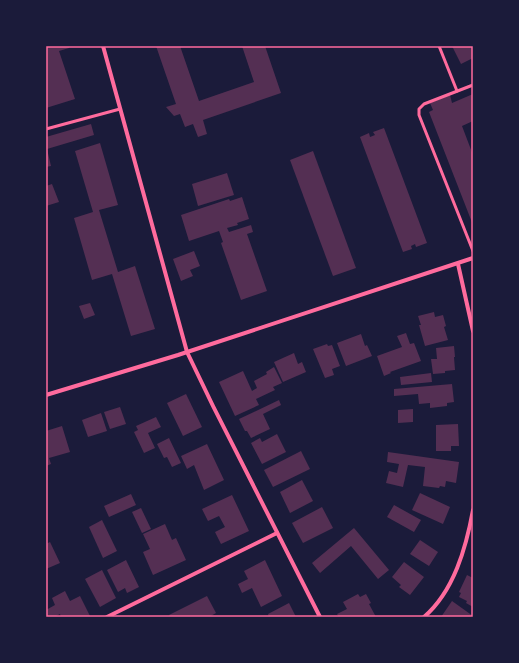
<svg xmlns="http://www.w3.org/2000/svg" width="519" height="663" viewBox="0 0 519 663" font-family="Manrope,sans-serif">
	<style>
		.building { fill: #542f53 }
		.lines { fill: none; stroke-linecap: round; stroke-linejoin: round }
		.service { stroke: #ff6b9d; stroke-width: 3 }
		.minor { stroke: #ff6b9d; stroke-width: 4 }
		.neatline { fill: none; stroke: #ff6b9d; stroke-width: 1.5 }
	</style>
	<rect width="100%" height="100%" fill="#1b1b3a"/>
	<g class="building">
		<polygon points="46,46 69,46 69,48 59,51 75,99 46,108"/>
		<polygon points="156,46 180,46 199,101 254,82 242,46 265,46 281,93 203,120 207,134 198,137 193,124 185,127 180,114 174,116 166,107 176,104"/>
		<polygon points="452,46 473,46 473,58 461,64"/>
		<polygon points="473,94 473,121 462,126 473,155 473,225 429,112 433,110 430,103 450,95 452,103"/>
		<polygon points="91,124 94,135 47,149 51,166 46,167 46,137"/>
		<polygon points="384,128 427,243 416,247 415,244 411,246 412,249 403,252 360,137 369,133 370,137 375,135 373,132"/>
		<polygon points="100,143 118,205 99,210 118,272 135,266 155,329 131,336 112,274 92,280 74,218 93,212 75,151"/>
		<polygon points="313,151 356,268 333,276 290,160"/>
		<polygon points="227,173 234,195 198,206 192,184"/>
		<polygon points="52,184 59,202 46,206 46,186"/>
		<polygon points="242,197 249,219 237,223 238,225 227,228 229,232 251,225 253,232 247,234 267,291 241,300 221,243 223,242 219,231 189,241 181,215 229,199 230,201"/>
		<polygon points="194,251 200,266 190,270 193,276 181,281 173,259"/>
		<polygon points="90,303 95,315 84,319 79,306"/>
		<polygon points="434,312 435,317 443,315 446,326 444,327 448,340 425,346 419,325 421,325 418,316"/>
		<polygon points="406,333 410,344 414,343 421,361 390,372 391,373 384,376 377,356 402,347 397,336"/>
		<polygon points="361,334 365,346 367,345 372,356 346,366 337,343"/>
		<polygon points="327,344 328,346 332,345 340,366 332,369 334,375 325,378 313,349"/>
		<polygon points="454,346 455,357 454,357 455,370 445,371 445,373 433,374 431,359 437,359 436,348"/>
		<polygon points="294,353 298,364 302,362 306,372 283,382 274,362"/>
		<polygon points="274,367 282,383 273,387 275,390 256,399 259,405 235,416 219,382 243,371 252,391 257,388 254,381 267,374 266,372"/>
		<polygon points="431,373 432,382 401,385 400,377"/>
		<polygon points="452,384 454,402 447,403 447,406 430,408 430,403 419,404 418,394 394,396 394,389"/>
		<polygon points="186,394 202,427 183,436 167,403"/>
		<polygon points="279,400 281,405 263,414 270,429 251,438 247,431 245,431 239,419"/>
		<polygon points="120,407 126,424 110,429 104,412"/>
		<polygon points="413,409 413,422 398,423 398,410"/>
		<polygon points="101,413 107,431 88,437 82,420"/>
		<polygon points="156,417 161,427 148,433 155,448 144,453 134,432 138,430 136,426"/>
		<polygon points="458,424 459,446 451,446 451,451 436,451 436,425"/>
		<polygon points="62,426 70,452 49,458 51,464 46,466 46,431"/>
		<polygon points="277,434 286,452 262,464 251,443 260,438 262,442"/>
		<polygon points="169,438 181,463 172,467 167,457 164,458 157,444"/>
		<polygon points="207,444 224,480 204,490 194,465 187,469 181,456"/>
		<polygon points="301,451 310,469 273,487 264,470"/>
		<polygon points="388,452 459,462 456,483 446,481 445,487 440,486 439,488 423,486 425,467 408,465 403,487 386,483 389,471 397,473 399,464 387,462"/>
		<polygon points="302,480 313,501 290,513 280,492"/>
		<polygon points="420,493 450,507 443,524 412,510"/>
		<polygon points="131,494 136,505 109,517 104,506"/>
		<polygon points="232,495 249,531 221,544 215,532 225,527 219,516 208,521 202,509"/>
		<polygon points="394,505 421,520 414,532 387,517"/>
		<polygon points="322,507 333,528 303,543 292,523"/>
		<polygon points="141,508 151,529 142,533 132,512"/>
		<polygon points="102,520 117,551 103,558 89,527"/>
		<polygon points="165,524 172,540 176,538 186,560 153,575 143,552 150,549 143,534"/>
		<polygon points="354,528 389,570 378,579 351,546 320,573 312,563"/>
		<polygon points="420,540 438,552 429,566 410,554"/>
		<polygon points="50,542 60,563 46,569 46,544"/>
		<polygon points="126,560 139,587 127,593 125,588 118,592 107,570"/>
		<polygon points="265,560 282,596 261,607 252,588 242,593 238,584 248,579 244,571"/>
		<polygon points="404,562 424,577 410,595 399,587 401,585 392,577"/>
		<polygon points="102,570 116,598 100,607 85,579"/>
		<polygon points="467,575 473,578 473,607 466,603 467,601 459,597 461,593 459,592"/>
		<polygon points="65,591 70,601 80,596 90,616 61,617 60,614 54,617 46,617 46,610 55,605 52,598"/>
		<polygon points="358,594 360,597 366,594 371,603 369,604 376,617 339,617 337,614 347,609 343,602"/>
		<polygon points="207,596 216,613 209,617 170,617 169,615"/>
		<polygon points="452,601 473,616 472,617 441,617"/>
		<polygon points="289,603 296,617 269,617 268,614"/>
	</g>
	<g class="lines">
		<g class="service">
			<polyline points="439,46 457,91"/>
			<polyline points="473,85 424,104 419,109 419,115 473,251"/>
			<polyline points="46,129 120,109"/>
		</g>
		<g class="minor">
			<polyline points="103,46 187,352 213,406 320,617"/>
			<polyline points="458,264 473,331"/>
			<polyline points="46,395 178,355 473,258"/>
			<polyline points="107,617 277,533"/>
			<path d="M424,617C454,591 466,548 473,510"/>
		</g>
	</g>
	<rect width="519" height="663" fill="none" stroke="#1b1b3a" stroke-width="94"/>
	<rect x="47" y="47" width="425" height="569" class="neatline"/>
</svg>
